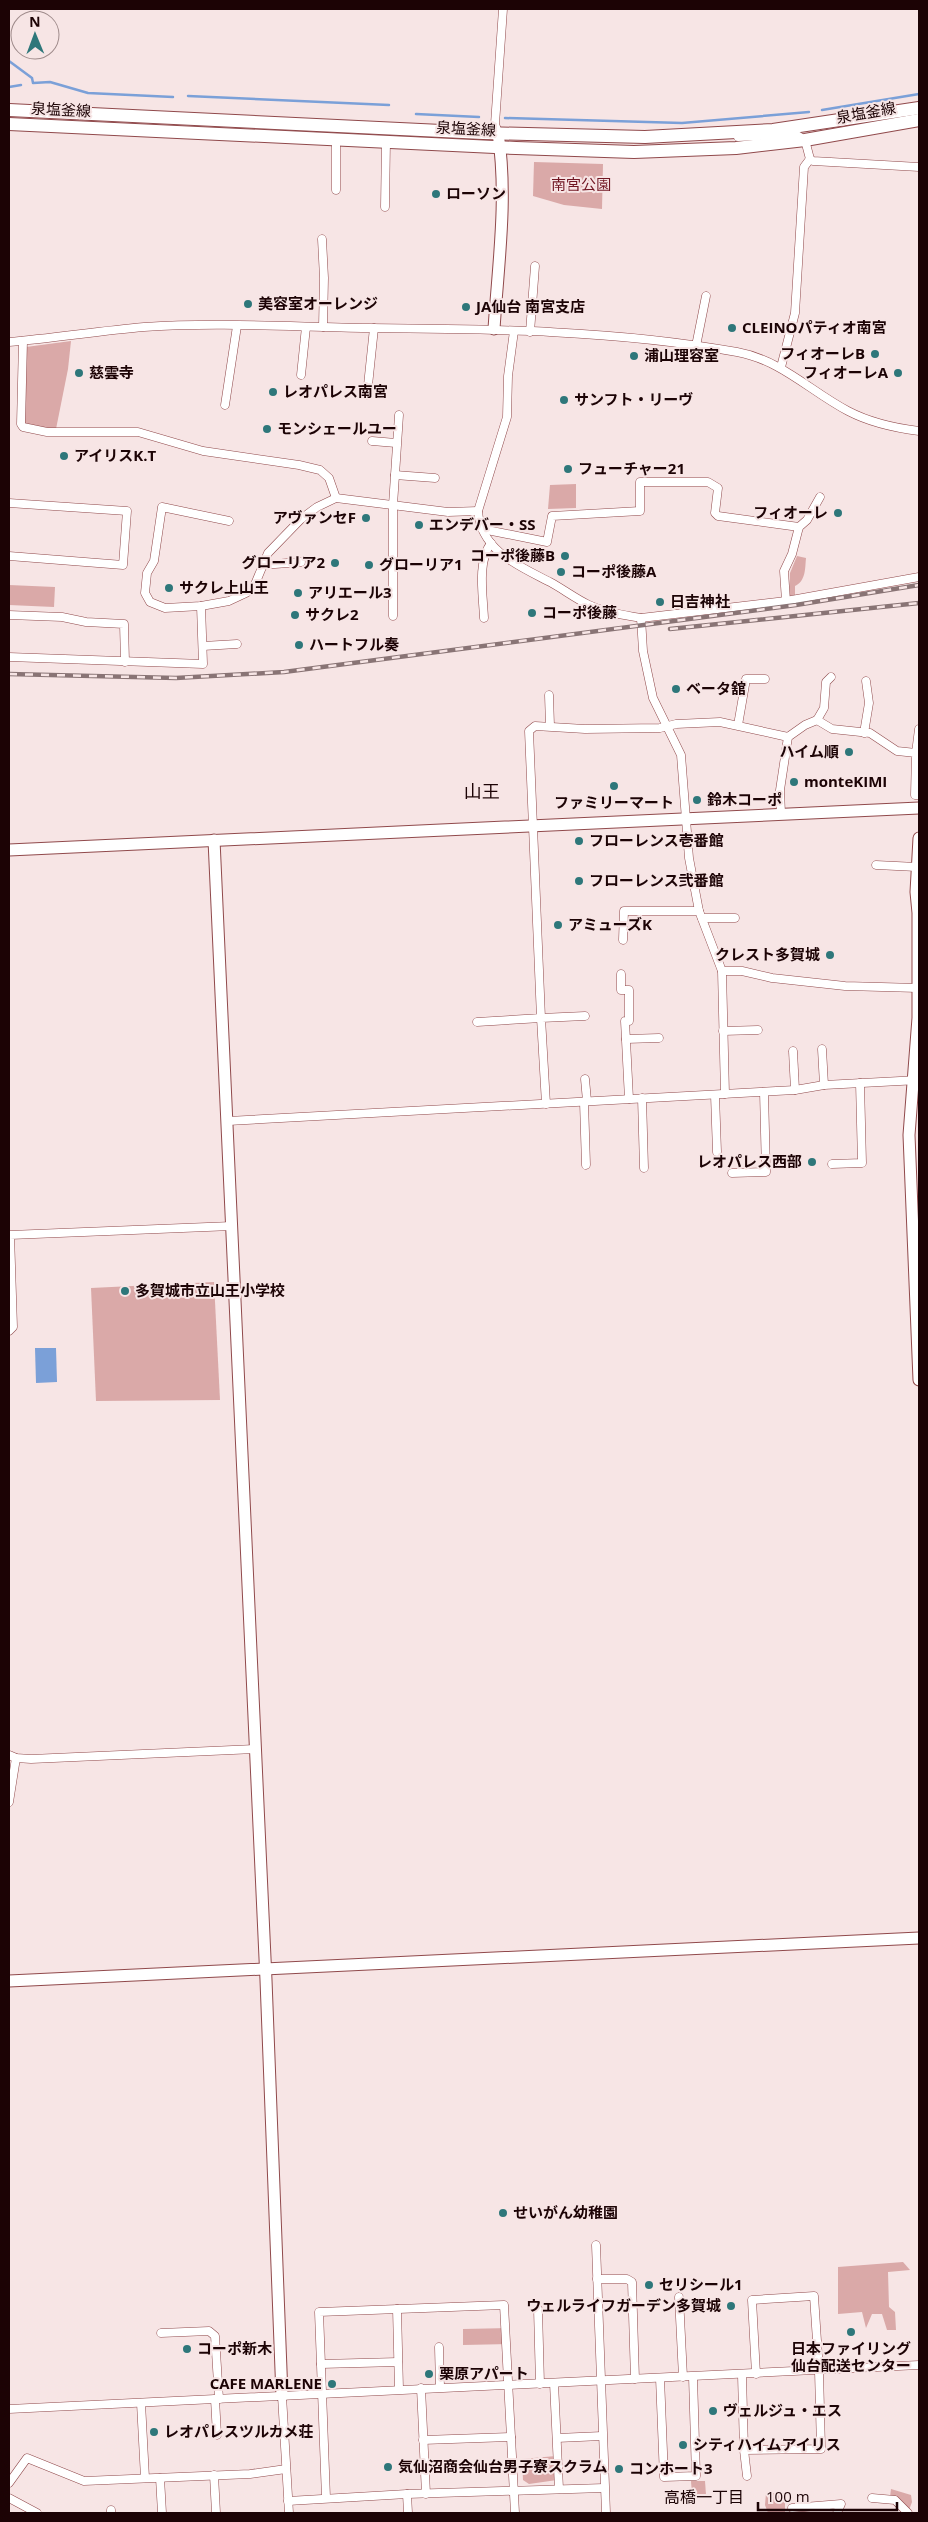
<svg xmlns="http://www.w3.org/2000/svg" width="928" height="2522" viewBox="0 0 928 2522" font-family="'Open Sans','Noto Sans JP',sans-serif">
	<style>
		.green { fill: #daa9a8 }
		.water { fill: #7ba0d8 }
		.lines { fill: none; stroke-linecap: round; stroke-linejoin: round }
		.stream { stroke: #7ba0d8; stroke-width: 2.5 }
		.street-casing { stroke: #90494b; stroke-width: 9 }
		.secondary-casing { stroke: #90494b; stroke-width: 13 }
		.primary-casing { stroke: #90494b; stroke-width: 14 }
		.street { stroke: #fff; stroke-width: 8 }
		.secondary { stroke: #fff; stroke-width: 11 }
		.primary { stroke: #fff; stroke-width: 12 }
		.rail-casing { stroke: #897475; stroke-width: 4.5 }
		.rail { stroke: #f7e5e5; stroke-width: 2.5; stroke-dasharray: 8; stroke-linecap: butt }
		.poi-dot { fill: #2e777a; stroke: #f7e5e5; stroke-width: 2 }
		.labels { text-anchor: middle; stroke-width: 4; stroke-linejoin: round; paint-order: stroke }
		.street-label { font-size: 15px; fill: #1c0305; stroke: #f7e5e5 }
		.park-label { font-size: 15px; fill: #711723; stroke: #f7e5e5 }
		.poi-label { font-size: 15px; font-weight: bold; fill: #1c0305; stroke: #f7e5e5; text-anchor: start }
		.neighbourhood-label { font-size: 16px; fill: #1c0305; stroke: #f7e5e5 }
		.quarter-label { font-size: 18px; fill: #1c0305; stroke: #f7e5e5 }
	</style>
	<rect width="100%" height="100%" fill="#f7e5e5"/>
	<g class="green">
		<polygon points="534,162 603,164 602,209 564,205 533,196"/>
		<polygon points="71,341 68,369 56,429 26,425 23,421 26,347"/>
		<polygon points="576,484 576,508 548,509 550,485"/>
		<path d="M797,556L806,558C805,568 806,581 795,586V595L789,596L790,573Z"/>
		<polygon points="9,585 55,587 54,607 9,605"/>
		<polygon points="214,1282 220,1400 96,1401 91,1288"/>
		<polygon points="903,2262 910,2270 888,2272 889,2307 895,2312 896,2330 887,2330 882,2314 872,2314 866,2328 862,2312 838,2314 838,2267"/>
		<polygon points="509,2328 510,2344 463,2345 463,2329"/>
		<polygon points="556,2456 557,2480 529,2484 523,2480 522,2459"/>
		<polygon points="691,2481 705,2481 706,2495 692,2495"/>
		<polygon points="891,2489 911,2495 912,2502 909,2510 890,2497"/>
		<polygon points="766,2493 785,2493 785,2512 768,2513 765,2505"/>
	</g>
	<polygon class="water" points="35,1348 56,1348 57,1382 36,1383"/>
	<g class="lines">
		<g class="stream">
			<polyline points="9,61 32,78 33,83 50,82 88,93 173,97"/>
			<polyline points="9,87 21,85"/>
			<polyline points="188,96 389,105"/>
			<polyline points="822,110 919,94"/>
			<polyline points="416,114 479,117"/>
			<polyline points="505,118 682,123 809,112"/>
		</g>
		<g class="street-casing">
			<g id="street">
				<polyline points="498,133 495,124 503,9"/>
				<polyline points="738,137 795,134 805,140 810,159 813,161 919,167"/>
				<polyline points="336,139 336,190"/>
				<polyline points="385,207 386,141"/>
				<polyline points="322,239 324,278 323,327"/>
				<path d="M514,331L508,376L507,417L478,511C481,551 519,566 550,582C563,589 576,599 589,605C606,613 624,615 641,618L786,601L919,577"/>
				<polyline points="530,332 535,266"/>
				<polyline points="23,341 21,424 23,427 47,432 138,432 203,451 299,465 320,470 329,478 336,498"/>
				<path d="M9,342C54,338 99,331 144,327C218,322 294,327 368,328C491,329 616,330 737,352C781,360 810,391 848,411C869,422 895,428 919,431"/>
				<polyline points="696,346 706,296"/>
				<polyline points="781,367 795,313 804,167 810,159"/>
				<polyline points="301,375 306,327"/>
				<polyline points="367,395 374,328"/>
				<polyline points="225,405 237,326"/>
				<polyline points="372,441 396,443"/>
				<polyline points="395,475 435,478"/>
				<polyline points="9,503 127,511 123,565 9,556"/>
				<polyline points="229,521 162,507 154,561 147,573 145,593 150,602 165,608 201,606 229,601 244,594 253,589 268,553 301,519 317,507 336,498 448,512 478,511"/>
				<polyline points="482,529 547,542 552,516 640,511 640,482 708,482 718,488 715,513 718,516 799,527"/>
				<polyline points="262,565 301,562"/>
				<polyline points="786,601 784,571 792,554 799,527 807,520 820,497"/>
				<polyline points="9,615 62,617 86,622 124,624 125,662"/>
				<polyline points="393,616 393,505 399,415"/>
				<path d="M484,618C483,595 477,562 491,543"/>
				<polyline points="641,618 643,651 653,698 681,755 689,858 699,911 722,971 725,1094"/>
				<polyline points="203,646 237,644"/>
				<polyline points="9,657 203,664 201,606"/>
				<polyline points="549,695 550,726"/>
				<polyline points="817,720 824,708 826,682 831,677"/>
				<polyline points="738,725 746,679 765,679"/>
				<polyline points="864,733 869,703 866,681"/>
				<polyline points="916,753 919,729"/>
				<polyline points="781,814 780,790 788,737 805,725 817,720 832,729 870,733 897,751 916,753 915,795 919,795"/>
				<polyline points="876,865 917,867"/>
				<polyline points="702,918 735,918"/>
				<polyline points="623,940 624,911 699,911"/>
				<polyline points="722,971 742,971 772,978 845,986 918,988"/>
				<polyline points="621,974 621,990 629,990 629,1021 625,1021 629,1099"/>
				<polyline points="477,1022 541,1018 529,731 535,726 585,729 660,728 676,724 720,722 788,737"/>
				<polyline points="723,1031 758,1030"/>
				<polyline points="626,1039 659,1038"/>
				<polyline points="822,1049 824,1085"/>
				<polyline points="793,1051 795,1090"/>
				<polyline points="585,1079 587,1101"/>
				<polyline points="715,1095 717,1152"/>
				<polyline points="642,1098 644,1168"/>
				<polyline points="584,1102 586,1165"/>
				<polyline points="546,1104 541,1018 585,1016"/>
				<polyline points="228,1121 795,1090 824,1085 919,1080"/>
				<polyline points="832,1164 862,1163 860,1083"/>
				<polyline points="732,1173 766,1172 764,1092"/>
				<polyline points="9,1331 13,1327 10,1235 232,1226"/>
				<polyline points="9,1755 16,1758 31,1759 255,1749"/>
				<polyline points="9,1802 16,1758"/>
				<polyline points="596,2245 606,2513"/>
				<polyline points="597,2279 627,2279 632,2282 635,2379"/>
				<polyline points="679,2297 683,2377"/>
				<polyline points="397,2309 399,2389"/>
				<polyline points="538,2309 540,2384"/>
				<polyline points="161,2333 209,2331 215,2336 219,2399"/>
				<polyline points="439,2347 440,2387"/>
				<polyline points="321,2364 398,2362"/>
				<polyline points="742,2375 744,2450 821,2449 819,2371 814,2296 752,2300 756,2374"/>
				<polyline points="660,2378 664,2477 696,2476 693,2377"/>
				<polyline points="554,2383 559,2489"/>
				<polyline points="421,2388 426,2494"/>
				<polyline points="282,2396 289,2513"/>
				<polyline points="215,2399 217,2435"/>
				<polyline points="141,2403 145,2478"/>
				<polyline points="9,2409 919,2365"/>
				<polyline points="557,2438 602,2436"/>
				<polyline points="423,2440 511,2437"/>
				<polyline points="744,2450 747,2476"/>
				<polyline points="214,2475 216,2513"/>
				<polyline points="160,2478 162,2513"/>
				<polyline points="9,2483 27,2458 84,2481 250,2474 286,2469"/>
				<polyline points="407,2494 408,2513"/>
				<polyline points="9,2498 37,2513"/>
				<polyline points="326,2498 319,2312 504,2305 515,2513"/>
				<polyline points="872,2498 895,2500 908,2513"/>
				<polyline points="288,2501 407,2494 604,2488"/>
				<polyline points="792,2508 841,2504 837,2513"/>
				<polyline points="111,2510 111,2513"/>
			</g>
		</g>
		<g class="secondary-casing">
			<g id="secondary">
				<path d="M494,329C498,265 508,198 498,133"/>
				<polyline points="919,838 916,892 918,913 918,1018 909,1135 919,1380"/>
				<polyline points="214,840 266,1980 282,2396"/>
				<polyline points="9,850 919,808"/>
				<polyline points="9,1981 919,1938"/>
			</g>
		</g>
		<g class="primary-casing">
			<g id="primary">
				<polyline points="9,110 483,133 645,137 773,130 919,108"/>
				<polyline points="9,124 516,148 634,152 736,148 805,140 919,120"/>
			</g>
		</g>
		<use href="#street" class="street"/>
		<use href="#secondary" class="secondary"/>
		<use href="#primary" class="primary"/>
		<g class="rail-casing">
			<g id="rail">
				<polyline points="670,629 919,603"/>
				<polyline points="9,674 176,678 284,672 796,605 919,585"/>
			</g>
		</g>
		<use href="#rail" class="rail"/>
	</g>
	<g class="poi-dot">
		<circle cx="436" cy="194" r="5"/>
		<circle cx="248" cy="304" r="5"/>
		<circle cx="466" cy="307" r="5"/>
		<circle cx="732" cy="328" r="5"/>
		<circle cx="875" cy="354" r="5"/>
		<circle cx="634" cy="356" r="5"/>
		<circle cx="79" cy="373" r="5"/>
		<circle cx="898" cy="373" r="5"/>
		<circle cx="273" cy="392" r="5"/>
		<circle cx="564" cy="400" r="5"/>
		<circle cx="267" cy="429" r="5"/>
		<circle cx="64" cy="456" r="5"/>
		<circle cx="568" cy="469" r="5"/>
		<circle cx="838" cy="513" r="5"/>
		<circle cx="366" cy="518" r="5"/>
		<circle cx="419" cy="525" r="5"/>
		<circle cx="565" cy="556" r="5"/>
		<circle cx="335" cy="563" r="5"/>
		<circle cx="369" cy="565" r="5"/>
		<circle cx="561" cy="572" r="5"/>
		<circle cx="169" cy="588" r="5"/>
		<circle cx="298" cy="593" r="5"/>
		<circle cx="660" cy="602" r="5"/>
		<circle cx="532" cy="613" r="5"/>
		<circle cx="295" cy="615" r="5"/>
		<circle cx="299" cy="645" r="5"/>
		<circle cx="676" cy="689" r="5"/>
		<circle cx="849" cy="752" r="5"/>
		<circle cx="794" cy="782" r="5"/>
		<circle cx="614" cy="786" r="5"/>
		<circle cx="697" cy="800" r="5"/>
		<circle cx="579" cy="841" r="5"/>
		<circle cx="579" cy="881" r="5"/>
		<circle cx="558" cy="925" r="5"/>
		<circle cx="830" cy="955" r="5"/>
		<circle cx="812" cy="1162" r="5"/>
		<circle cx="125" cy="1291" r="5"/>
		<circle cx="503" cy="2213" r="5"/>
		<circle cx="649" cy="2285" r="5"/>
		<circle cx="731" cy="2306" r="5"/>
		<circle cx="851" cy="2332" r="5"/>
		<circle cx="187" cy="2349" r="5"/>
		<circle cx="429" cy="2374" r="5"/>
		<circle cx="332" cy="2384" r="5"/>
		<circle cx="713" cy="2411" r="5"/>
		<circle cx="154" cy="2432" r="5"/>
		<circle cx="683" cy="2445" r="5"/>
		<circle cx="388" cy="2467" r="5"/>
		<circle cx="619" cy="2469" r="5"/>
	</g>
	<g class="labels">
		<g class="street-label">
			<text transform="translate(61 110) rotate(3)" y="5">泉塩釜線</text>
			<text transform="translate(866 113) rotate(-10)" y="5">泉塩釜線</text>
			<text transform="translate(466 129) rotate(3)" y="5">泉塩釜線</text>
		</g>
		<g class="park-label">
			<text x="581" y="190">南宮公園</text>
		</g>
		<g class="poi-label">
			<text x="446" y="199">ローソン</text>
			<text x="258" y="309">美容室オーレンジ</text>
			<text x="476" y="312">JA仙台 南宮支店</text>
			<text x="742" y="333">CLEINOパティオ南宮</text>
			<text x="865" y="359" text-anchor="end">フィオーレB</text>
			<text x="644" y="361">浦山理容室</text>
			<text x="89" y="378">慈雲寺</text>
			<text x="888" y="378" text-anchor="end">フィオーレA</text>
			<text x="283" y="397">レオパレス南宮</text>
			<text x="574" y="405">サンフト・リーヴ</text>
			<text x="277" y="434">モンシェールユー</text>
			<text x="74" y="461">アイリスK.T</text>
			<text x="578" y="474">フューチャー21</text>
			<text x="828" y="518" text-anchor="end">フィオーレ</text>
			<text x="356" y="523" text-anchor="end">アヴァンセF</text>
			<text x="429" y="530">エンデバー・SS</text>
			<text x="555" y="561" text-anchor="end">コーポ後藤B</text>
			<text x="325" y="568" text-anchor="end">グローリア2</text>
			<text x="379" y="570">グローリア1</text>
			<text x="571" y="577">コーポ後藤A</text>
			<text x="179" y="593">サクレ上山王</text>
			<text x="308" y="598">アリエール3</text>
			<text x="670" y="607">日吉神社</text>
			<text x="542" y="618">コーポ後藤</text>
			<text x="305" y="620">サクレ2</text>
			<text x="309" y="650">ハートフル奏</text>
			<text x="686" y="694">ベータ舘</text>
			<text x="839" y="757" text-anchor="end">ハイム順</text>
			<text x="804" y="787">monteKIMI</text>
			<text x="707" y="805">鈴木コーポ</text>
			<text x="614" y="808" text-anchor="middle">ファミリーマート</text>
			<text x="589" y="846">フローレンス壱番館</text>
			<text x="589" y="886">フローレンス弐番館</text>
			<text x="568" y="930">アミューズK</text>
			<text x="820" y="960" text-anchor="end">クレスト多賀城</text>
			<text x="802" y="1167" text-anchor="end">レオパレス西部</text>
			<text x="135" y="1296">多賀城市立山王小学校</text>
			<text x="513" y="2218">せいがん幼稚園</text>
			<text x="659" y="2290">セリシール1</text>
			<text x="721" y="2311" text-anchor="end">ウェルライフガーデン多賀城</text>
			<text x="197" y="2354">コーポ新木</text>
			<text x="851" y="2354" text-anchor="middle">日本ファイリング<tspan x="851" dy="17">仙台配送センター</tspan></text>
			<text x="439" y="2379">栗原アパート</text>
			<text x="322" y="2389" text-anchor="end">CAFE MARLENE</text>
			<text x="723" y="2416">ヴェルジュ・エス</text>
			<text x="164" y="2437">レオパレスツルカメ荘</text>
			<text x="693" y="2450">シティハイムアイリス</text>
			<text x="398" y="2472">気仙沼商会仙台男子寮スクラム</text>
			<text x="629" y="2474">コンホート3</text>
		</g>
		<g class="neighbourhood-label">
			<text x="704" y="2503">高橋一丁目</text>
		</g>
		<g class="quarter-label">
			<text x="482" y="798">山王</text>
		</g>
	</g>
	<rect width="928" height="2522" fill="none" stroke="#1c0305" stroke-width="20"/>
	<g transform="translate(35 35) rotate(359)"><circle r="24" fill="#f7e5e5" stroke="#9f8b8b"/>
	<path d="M0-4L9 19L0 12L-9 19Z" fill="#2e777a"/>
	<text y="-8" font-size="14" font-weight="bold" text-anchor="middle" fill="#1c0305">N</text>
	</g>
	<path d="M758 2502v8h139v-8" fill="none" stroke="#1c0305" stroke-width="2.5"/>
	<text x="766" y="2502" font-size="15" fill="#1c0305" stroke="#f7e5e5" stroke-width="4" paint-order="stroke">100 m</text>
</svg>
